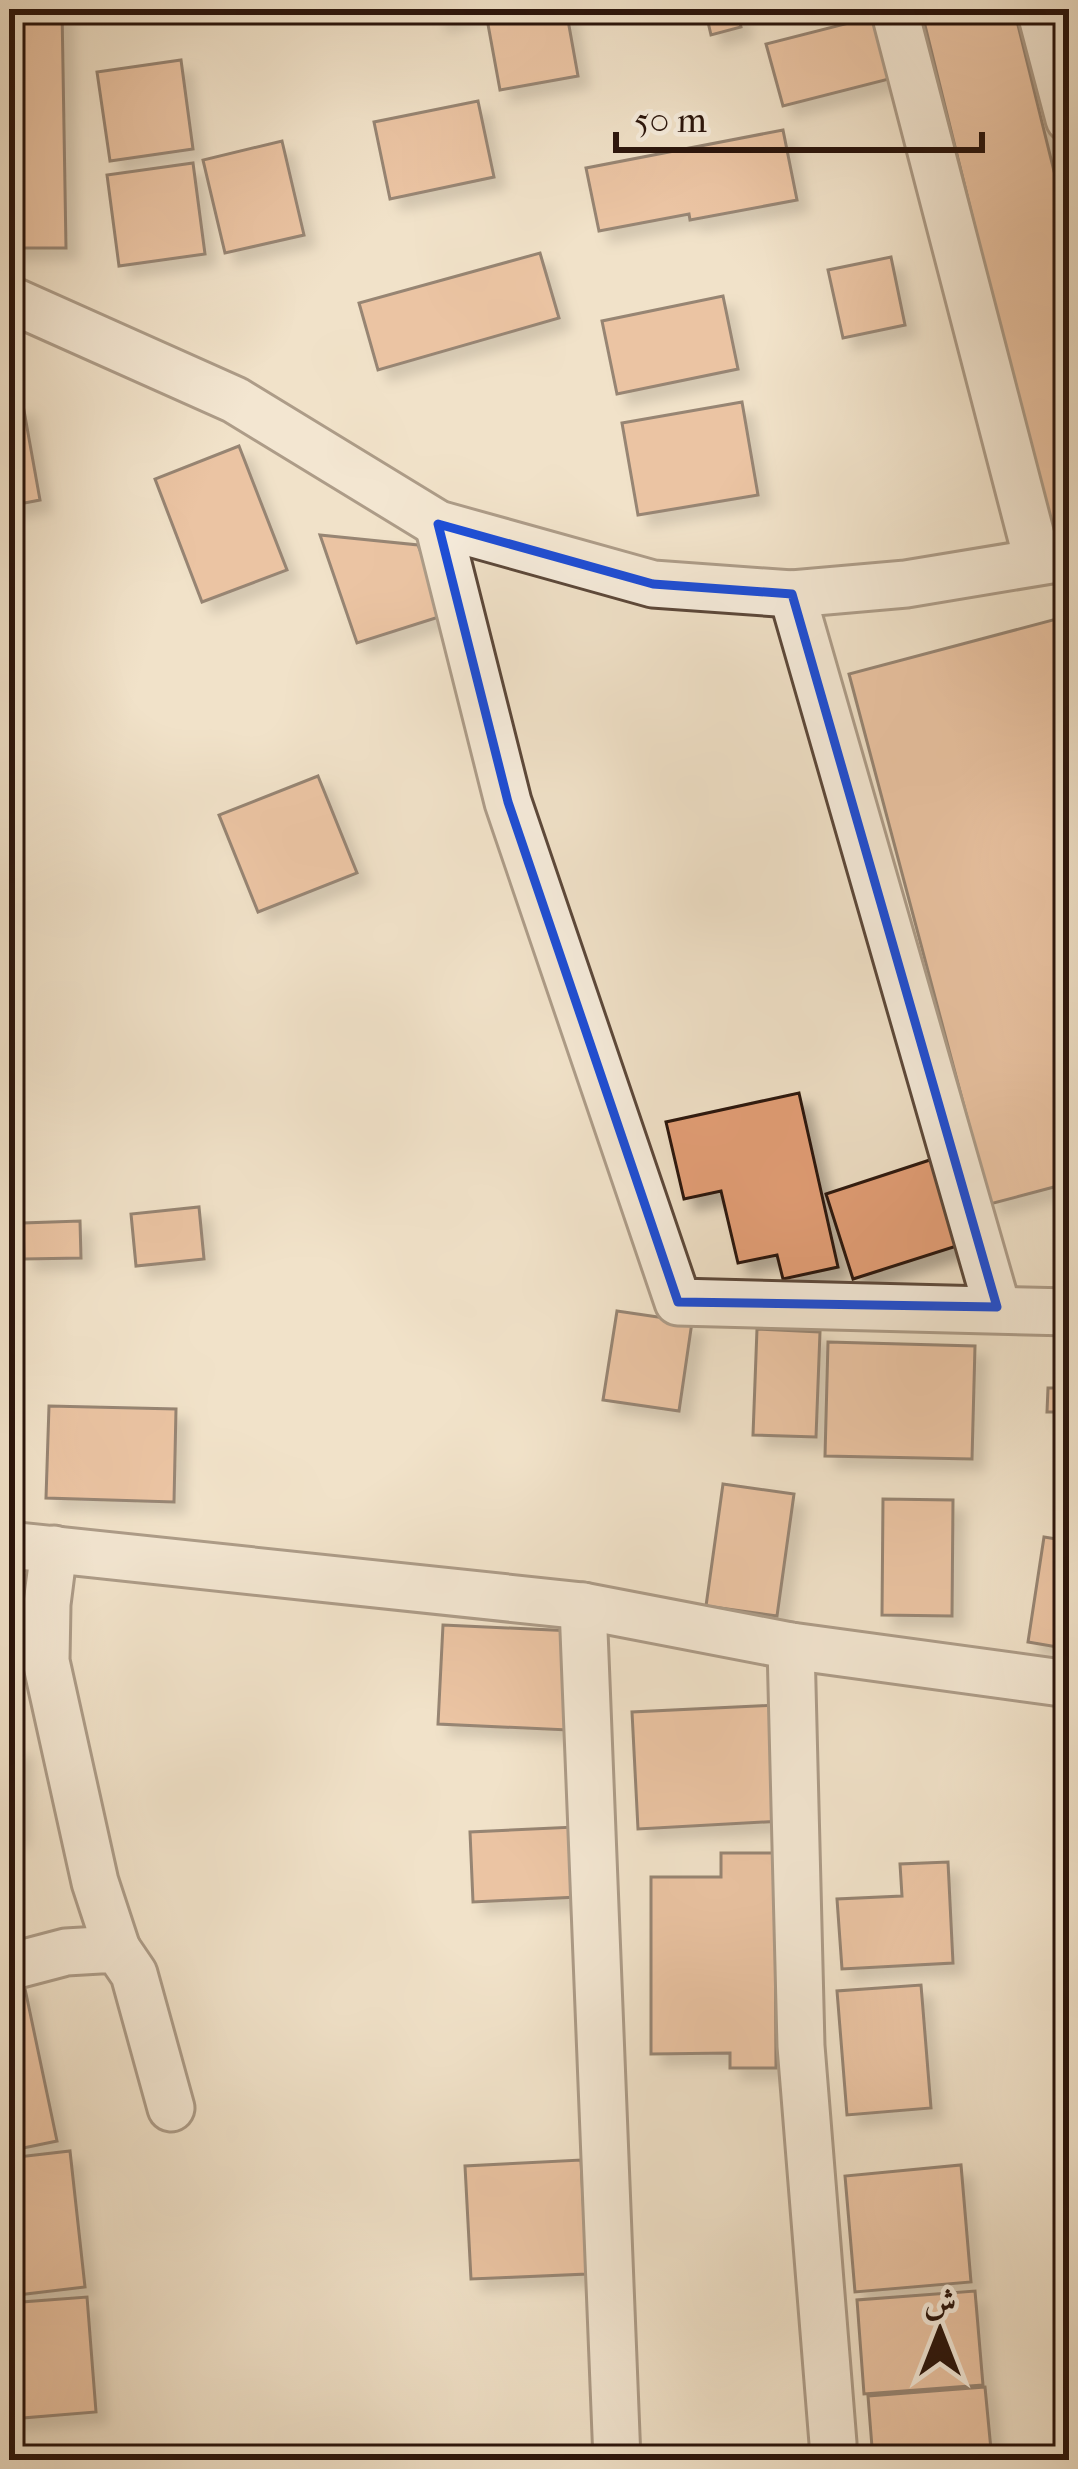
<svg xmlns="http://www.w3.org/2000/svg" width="1078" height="2469" viewBox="0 0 1078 2469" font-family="'IM FELL French Canon',Amiri,serif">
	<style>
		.building { fill: #e49f77; stroke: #2a140b; stroke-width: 3; filter: url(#shadow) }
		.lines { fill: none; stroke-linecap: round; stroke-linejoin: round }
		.minor-casing { stroke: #5c483a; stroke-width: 51 }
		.minor { stroke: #f6ecdc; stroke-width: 45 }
		.marked { fill: none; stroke: #1d4ed8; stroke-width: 9; stroke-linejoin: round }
	</style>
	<defs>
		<filter id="shadow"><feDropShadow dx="11" dy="11" stdDeviation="6" flood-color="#0004"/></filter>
	</defs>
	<rect width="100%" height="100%" fill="#f1e2c9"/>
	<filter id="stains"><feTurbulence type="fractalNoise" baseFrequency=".00167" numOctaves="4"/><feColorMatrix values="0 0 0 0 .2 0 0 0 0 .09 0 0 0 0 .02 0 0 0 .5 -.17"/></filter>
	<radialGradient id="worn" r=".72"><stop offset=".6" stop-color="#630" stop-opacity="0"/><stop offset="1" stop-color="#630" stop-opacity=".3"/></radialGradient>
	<g class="building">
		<polygon points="9,9 62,9 66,248 9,248"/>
		<polygon points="434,9 483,9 437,21"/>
		<polygon points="545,9 566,9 578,76 500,90 487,19"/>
		<polygon points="705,9 737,9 741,27 711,35"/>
		<polygon points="921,9 1014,9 1069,232 1069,517 1048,523"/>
		<polygon points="872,17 889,79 783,106 766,44"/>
		<polygon points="181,60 193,149 110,161 97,72"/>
		<polygon points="478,101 494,177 390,199 374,122"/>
		<polygon points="783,130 797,200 690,220 689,214 599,231 586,168"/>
		<polygon points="282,141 304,235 225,253 203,160"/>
		<polygon points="193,163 205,254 119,266 107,175"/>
		<polygon points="540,253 559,318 378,370 359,303"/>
		<polygon points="891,257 905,325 843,338 828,270"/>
		<polygon points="723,296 738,369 617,394 602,321"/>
		<polygon points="742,402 758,495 638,515 622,423"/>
		<polygon points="23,405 40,500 9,506 9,407"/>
		<polygon points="239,446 287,570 202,602 155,479"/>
		<polygon points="320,535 418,545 445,615 357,643"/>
		<polygon points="1064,617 1069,636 1069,1183 990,1204 849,674"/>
		<polygon points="318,776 357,873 258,912 219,815"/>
		<polygon points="799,1093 838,1267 783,1279 777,1255 738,1263 721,1191 684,1199 666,1122"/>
		<polygon points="939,1157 966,1243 853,1279 826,1194"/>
		<polygon points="199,1207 204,1259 136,1266 131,1214"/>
		<polygon points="80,1221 81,1258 24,1259 23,1223"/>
		<polygon points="617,1311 692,1322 679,1411 603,1400"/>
		<polygon points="757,1329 820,1332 816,1437 753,1435"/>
		<polygon points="828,1342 975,1346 972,1459 825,1456"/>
		<polygon points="1069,1374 1069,1412 1047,1412 1048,1388 1069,1388"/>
		<polygon points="49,1406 176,1409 174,1502 46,1498"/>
		<polygon points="723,1484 794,1494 777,1616 706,1606"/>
		<polygon points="883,1499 953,1500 952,1616 882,1615"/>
		<polygon points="1044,1537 1069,1541 1069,1649 1028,1642"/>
		<polygon points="443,1625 573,1631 568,1730 438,1724"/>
		<polygon points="777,1705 783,1821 638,1829 632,1712"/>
		<polygon points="9,1746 20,1747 16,1835 9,1835"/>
		<polygon points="575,1827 578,1897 473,1902 470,1832"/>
		<polygon points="721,1853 775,1853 776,2068 730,2068 730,2053 651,2054 651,1877 721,1877"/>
		<polygon points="948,1862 953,1963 842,1969 837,1899 902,1896 900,1864"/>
		<polygon points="24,1984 57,2141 9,2151 9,1987"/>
		<polygon points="921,1985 931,2108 847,2115 837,1991"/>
		<polygon points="70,2151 85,2287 9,2296 9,2158"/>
		<polygon points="581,2160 587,2274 471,2279 465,2166"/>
		<polygon points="961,2165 971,2282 855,2292 845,2176"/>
		<polygon points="975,2291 983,2385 864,2394 857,2300"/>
		<polygon points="87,2297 96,2412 10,2419 9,2303"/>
		<polygon points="985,2387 992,2460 873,2460 868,2396"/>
	</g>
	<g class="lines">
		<g class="minor-casing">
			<g id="minor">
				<polyline points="894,9 1037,559"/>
				<polyline points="1040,9 1069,119"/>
				<polyline points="9,299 235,400 438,524 653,584 792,594 906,584 1069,557"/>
				<polyline points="438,524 508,802 678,1302 1069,1312"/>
				<polyline points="792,594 997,1307"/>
				<polyline points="9,1545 583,1606 791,1646 1069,1684"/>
				<polyline points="54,1549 47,1604 46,1661 95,1882 117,1949"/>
				<polyline points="583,1606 617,2460"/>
				<polyline points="791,1646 801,2046 833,2443"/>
				<polyline points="9,1967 66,1952 117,1949 134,1974 171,2108"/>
			</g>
		</g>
		<use href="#minor" class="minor"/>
	</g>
	<path d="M0 0H1078V2469H0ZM438,524L653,584L792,594L997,1307L678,1302L508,802Z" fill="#f1e2c9" fill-opacity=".55" fill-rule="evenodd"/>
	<path class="marked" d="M438,524L653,584L792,594L997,1307L678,1302L508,802Z"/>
	<rect width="1078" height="2469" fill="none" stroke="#f1e2c9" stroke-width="48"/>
	<rect x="12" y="12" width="1054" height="2445" fill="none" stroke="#2a140b" stroke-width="6"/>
	<rect x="24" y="24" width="1030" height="2421" fill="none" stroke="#2a140b" stroke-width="3"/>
	<g transform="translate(940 2331)" stroke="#f6ecdc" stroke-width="9" paint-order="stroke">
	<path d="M0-9L21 45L0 30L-21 45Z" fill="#2a140b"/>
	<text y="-18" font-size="33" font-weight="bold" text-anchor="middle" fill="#2a140b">ش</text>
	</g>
	<path d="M616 132v18h366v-18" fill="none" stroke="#2a140b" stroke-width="6"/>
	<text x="634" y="132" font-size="36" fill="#2a140b" stroke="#f6ecdc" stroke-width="9" paint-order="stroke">50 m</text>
	<rect width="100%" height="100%" filter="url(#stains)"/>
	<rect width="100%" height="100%" fill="url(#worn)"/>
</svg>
